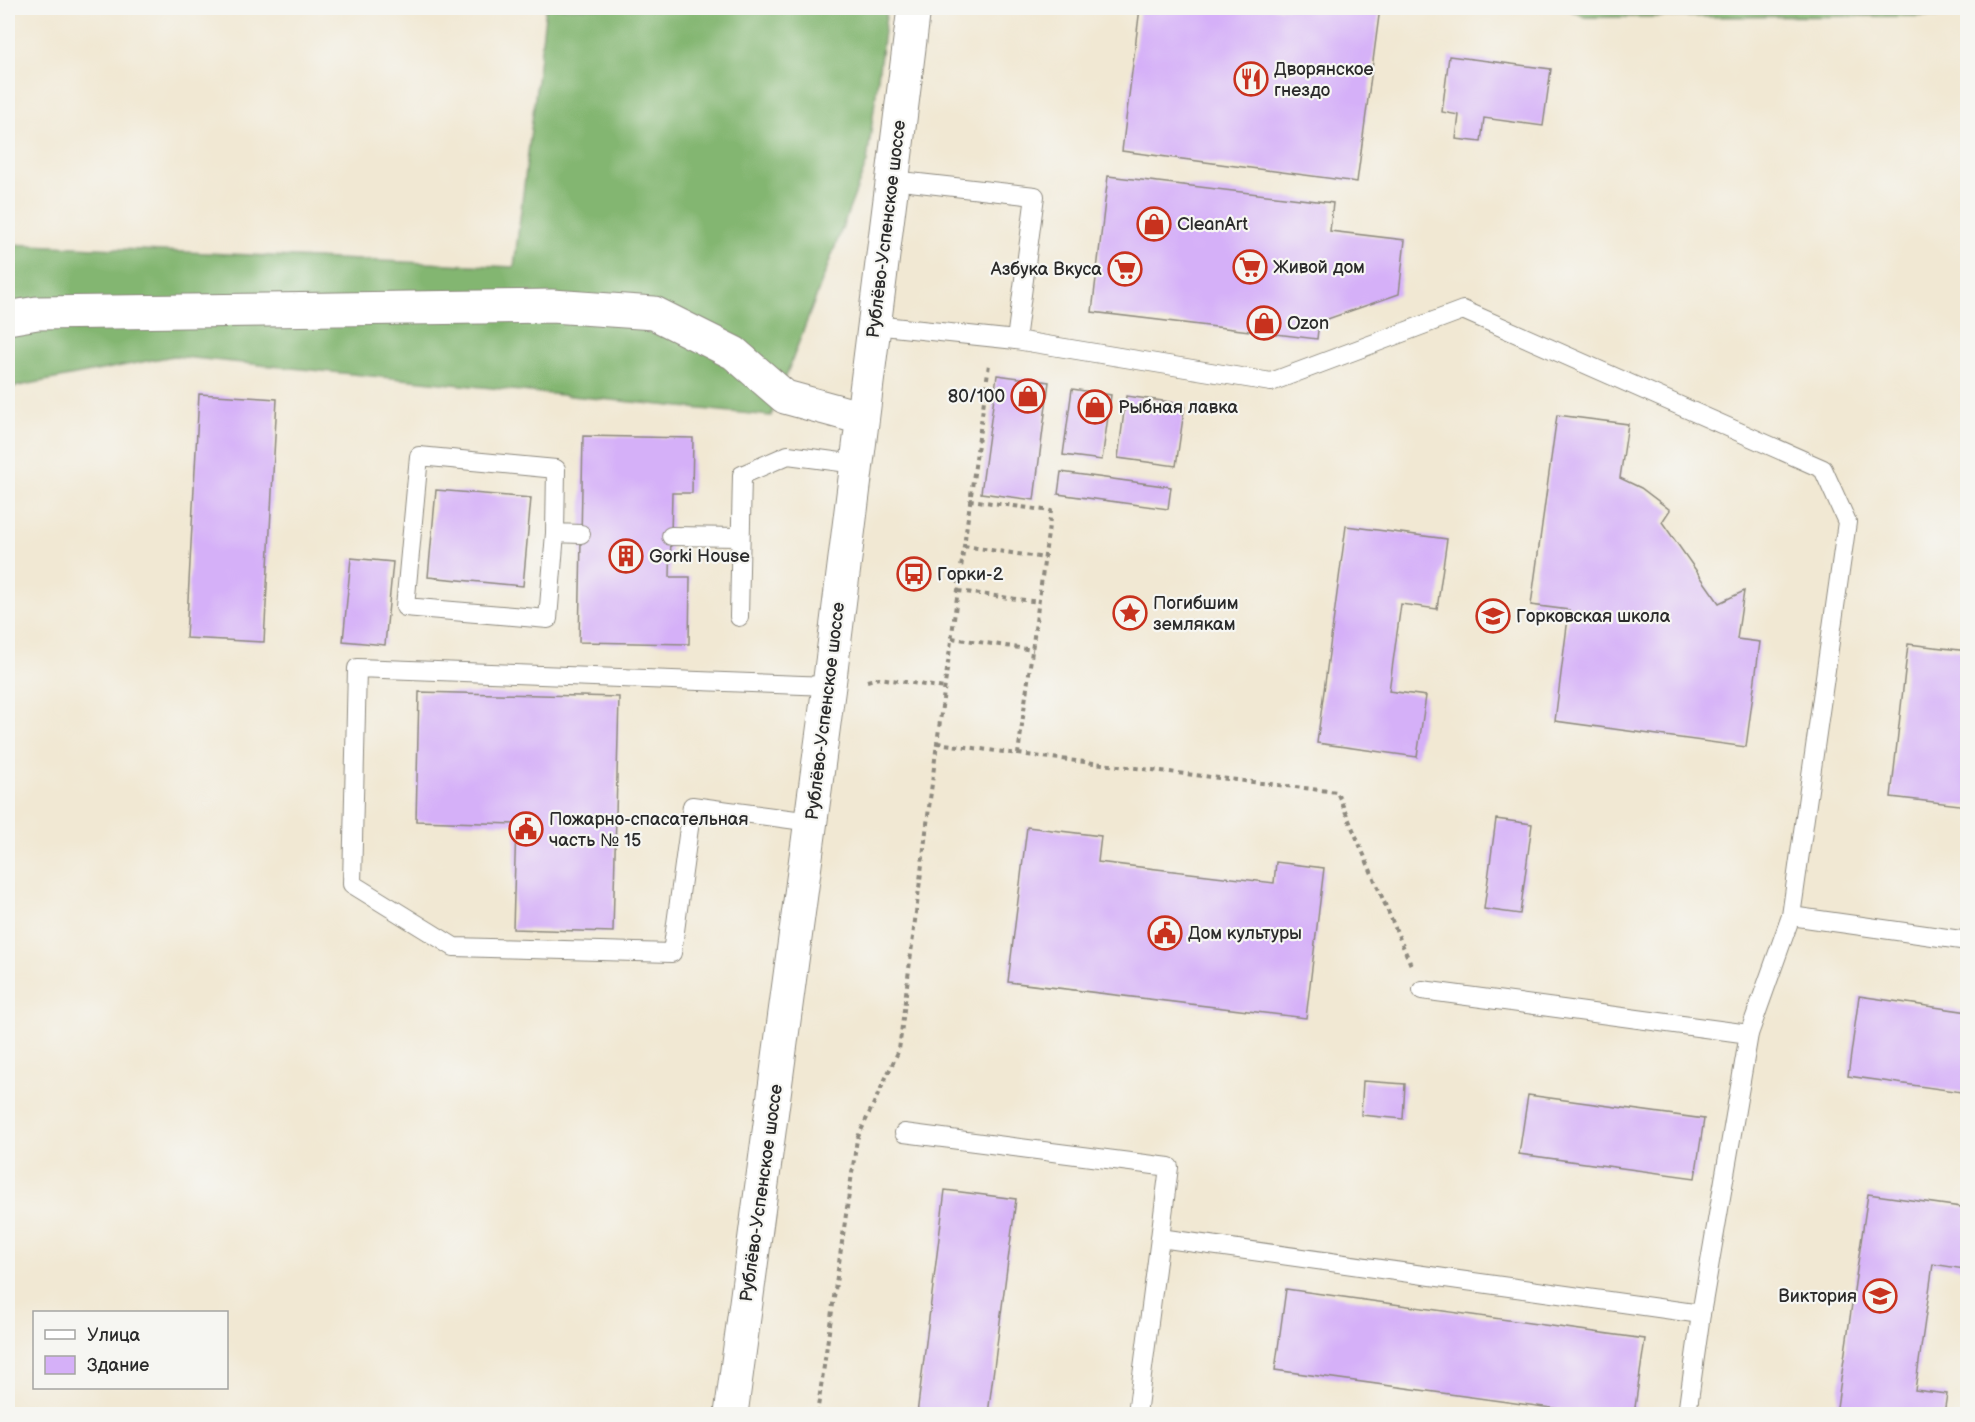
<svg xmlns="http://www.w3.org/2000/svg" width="1975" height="1422" viewBox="0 0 1975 1422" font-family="'Balsamiq Sans',sans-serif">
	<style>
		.forest { fill: #83b671; stroke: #57704e; stroke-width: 1.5 }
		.building { fill: #d5b0f8 }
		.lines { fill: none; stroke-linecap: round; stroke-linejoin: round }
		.lane-casing { stroke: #8e8a7f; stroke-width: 20 }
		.street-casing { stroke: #8e8a7f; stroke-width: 35 }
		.secondary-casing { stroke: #8e8a7f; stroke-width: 35 }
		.path { stroke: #8e8a7f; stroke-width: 4; stroke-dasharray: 4.5 4.5; stroke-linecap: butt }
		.lane { stroke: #fff; stroke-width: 18 }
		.street { stroke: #fff; stroke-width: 33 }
		.secondary { stroke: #fff; stroke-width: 33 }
		.labels { text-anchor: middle; stroke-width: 4.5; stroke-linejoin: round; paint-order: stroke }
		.poi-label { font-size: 18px; fill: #2b2b2b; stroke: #f6f6f2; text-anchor: start }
		.street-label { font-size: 18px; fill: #2b2b2b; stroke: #f6f6f2 }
	</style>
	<rect width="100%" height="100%" fill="#f6f6f2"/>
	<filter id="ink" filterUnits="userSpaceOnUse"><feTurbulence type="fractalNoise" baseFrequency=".0167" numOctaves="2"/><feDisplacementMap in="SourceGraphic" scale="12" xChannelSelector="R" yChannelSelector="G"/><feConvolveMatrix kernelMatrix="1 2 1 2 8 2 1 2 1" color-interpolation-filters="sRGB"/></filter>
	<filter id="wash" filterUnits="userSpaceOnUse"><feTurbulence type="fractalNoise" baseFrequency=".008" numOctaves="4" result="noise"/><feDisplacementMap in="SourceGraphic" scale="24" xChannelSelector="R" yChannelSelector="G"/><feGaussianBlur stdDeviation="1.35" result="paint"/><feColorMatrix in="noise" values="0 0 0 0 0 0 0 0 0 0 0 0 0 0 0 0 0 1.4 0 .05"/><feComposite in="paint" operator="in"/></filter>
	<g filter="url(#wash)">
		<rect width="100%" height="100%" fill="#f1e8d3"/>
		<g class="forest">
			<polygon points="546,8 887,8 867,162 771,416 173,356 8,388 8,244 514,267"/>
			<polygon points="1566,8 1967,8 1968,16 1585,17"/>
		</g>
		<g id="blocks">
			<g class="building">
				<polygon points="1140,8 1380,8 1357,182 1122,151"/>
				<polygon points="1449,56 1551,69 1543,126 1484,118 1481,142 1456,139 1459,115 1442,112"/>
				<polygon points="1108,176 1333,203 1330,231 1405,240 1399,294 1319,322 1317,339 1092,312"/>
				<polygon points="997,375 1049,382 1034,500 981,493"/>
				<polygon points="1072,389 1111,395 1102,460 1063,455"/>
				<polygon points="199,394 277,399 264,642 186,638"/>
				<polygon points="1126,396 1185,404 1176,466 1118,458"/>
				<polygon points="1557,415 1628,424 1620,478 1641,488 1670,510 1662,522 1719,603 1744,591 1737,639 1760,642 1746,747 1555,721 1569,610 1531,605"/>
				<polygon points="583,436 693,438 692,493 672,493 670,577 690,577 689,644 579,642"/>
				<polygon points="1061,472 1171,487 1168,509 1058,494"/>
				<polygon points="436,490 531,498 523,586 428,577"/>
				<polygon points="1346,526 1447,539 1437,609 1401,604 1389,691 1426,696 1417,757 1317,743"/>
				<polygon points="351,558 393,562 385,645 343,641"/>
				<polygon points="1908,644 1968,651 1968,806 1891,797"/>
				<polygon points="419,692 619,697 613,932 513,929 516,824 416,821"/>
				<polygon points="1496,819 1532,824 1520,914 1484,909"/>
				<polygon points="1027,827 1101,836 1098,862 1274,883 1276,862 1324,868 1306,1018 1008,982"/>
				<polygon points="1859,996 1968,1012 1968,1093 1848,1076"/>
				<polygon points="1363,1081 1405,1084 1403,1119 1361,1115"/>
				<polygon points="1528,1095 1704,1119 1695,1178 1519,1154"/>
				<polygon points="945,1190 1016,1199 988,1414 917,1414"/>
				<polygon points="1868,1194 1968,1208 1968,1244 1964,1269 1933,1264 1915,1390 1947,1394 1944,1414 1836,1414"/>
				<polygon points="1286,1289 1645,1339 1634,1414 1595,1414 1275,1370"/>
			</g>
		</g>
	</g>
	<g filter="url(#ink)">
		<use href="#blocks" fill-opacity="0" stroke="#8e8a7f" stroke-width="1.5"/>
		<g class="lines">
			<g class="lane-casing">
				<g id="lane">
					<polyline points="874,325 1016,340 1035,196 892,180"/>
					<polyline points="1016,340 1271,382 1463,310 1823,469 1847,522 1791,916 1749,1034 1701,1314 1687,1414"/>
					<polyline points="555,533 548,619 405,607 419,456 556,469 555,533 581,534"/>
					<polyline points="671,536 740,537"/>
					<polyline points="739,617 742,475 788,455 856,464"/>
					<polyline points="811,822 692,806 672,953 454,947 352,884 357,668 829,686"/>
					<polyline points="1791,916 1968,941"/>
					<polyline points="1422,990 1749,1034"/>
					<polyline points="904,1133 1169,1167 1160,1238"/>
					<polyline points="1137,1414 1160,1238 1701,1314"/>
				</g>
			</g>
			<g class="street-casing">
				<polyline id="street" points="8,318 37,313 552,306 654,313 734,353 785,397 862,418"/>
			</g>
			<g class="secondary-casing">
				<polyline id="secondary" points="731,1414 829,686 914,8"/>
			</g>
			<g class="path">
				<polyline points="964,546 1045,558"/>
				<polyline points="958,591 1039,602"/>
				<polyline points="952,638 1033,650"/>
				<polyline points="867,681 879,678 945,688"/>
				<polyline points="937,743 1018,754 1051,511 970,500"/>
				<polyline points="1018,754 1337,792 1411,965"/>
				<polyline points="817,1414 857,1139 899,1050 937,743 989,364"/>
			</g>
			<use href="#lane" class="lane"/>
			<use href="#street" class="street"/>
			<use href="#secondary" class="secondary"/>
		</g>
	</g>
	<defs>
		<g id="restaurant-ring" transform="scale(1.725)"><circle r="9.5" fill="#f6f6f2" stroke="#c8321e" stroke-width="1.5"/><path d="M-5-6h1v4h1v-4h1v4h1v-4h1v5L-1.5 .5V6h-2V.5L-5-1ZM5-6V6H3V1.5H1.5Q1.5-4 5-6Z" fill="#c8321e"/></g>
		<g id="shop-ring" transform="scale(1.725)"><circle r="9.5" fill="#f6f6f2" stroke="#c8321e" stroke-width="1.5"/><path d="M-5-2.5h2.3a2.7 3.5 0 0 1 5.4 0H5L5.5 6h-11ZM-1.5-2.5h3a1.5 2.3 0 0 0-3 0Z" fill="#c8321e"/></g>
		<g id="supermarket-ring" transform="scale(1.725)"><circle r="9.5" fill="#f6f6f2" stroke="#c8321e" stroke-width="1.5"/><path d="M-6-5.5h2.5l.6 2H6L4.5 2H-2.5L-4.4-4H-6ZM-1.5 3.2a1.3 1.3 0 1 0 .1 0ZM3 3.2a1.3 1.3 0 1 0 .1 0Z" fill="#c8321e"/></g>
		<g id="building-ring" transform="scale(1.725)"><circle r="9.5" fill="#f6f6f2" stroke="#c8321e" stroke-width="1.5"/><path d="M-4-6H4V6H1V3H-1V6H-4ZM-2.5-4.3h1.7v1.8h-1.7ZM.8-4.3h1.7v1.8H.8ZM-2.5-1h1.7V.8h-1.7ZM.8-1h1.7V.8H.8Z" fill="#c8321e"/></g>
		<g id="bus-ring" transform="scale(1.725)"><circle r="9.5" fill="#f6f6f2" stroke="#c8321e" stroke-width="1.5"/><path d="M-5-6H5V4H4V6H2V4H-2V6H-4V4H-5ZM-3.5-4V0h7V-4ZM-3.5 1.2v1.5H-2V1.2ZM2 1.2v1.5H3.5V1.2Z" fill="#c8321e"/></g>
		<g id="sight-ring" transform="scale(1.725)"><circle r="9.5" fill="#f6f6f2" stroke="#c8321e" stroke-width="1.5"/><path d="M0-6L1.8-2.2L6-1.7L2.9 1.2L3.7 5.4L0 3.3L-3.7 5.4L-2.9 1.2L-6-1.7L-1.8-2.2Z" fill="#c8321e"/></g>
		<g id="school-ring" transform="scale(1.725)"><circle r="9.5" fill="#f6f6f2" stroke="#c8321e" stroke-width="1.5"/><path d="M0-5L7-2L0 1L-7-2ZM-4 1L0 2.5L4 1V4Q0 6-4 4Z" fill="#c8321e"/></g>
		<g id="civic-ring" transform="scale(1.725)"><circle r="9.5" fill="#f6f6f2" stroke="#c8321e" stroke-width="1.5"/><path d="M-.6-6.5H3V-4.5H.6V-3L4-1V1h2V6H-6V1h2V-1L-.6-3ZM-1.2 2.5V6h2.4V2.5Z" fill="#c8321e"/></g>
	</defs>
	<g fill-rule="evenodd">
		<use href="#restaurant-ring" x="1251" y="79"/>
		<use href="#shop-ring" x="1154" y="224"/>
		<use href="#supermarket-ring" x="1250" y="267"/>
		<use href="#supermarket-ring" x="1125" y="269"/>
		<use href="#shop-ring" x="1264" y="323"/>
		<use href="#shop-ring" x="1028" y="396"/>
		<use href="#shop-ring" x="1095" y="407"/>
		<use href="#building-ring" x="626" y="556"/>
		<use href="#bus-ring" x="914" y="574"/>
		<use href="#sight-ring" x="1130" y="613"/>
		<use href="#school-ring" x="1493" y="616"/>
		<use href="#civic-ring" x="526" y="829"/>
		<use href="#civic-ring" x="1165" y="933"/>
		<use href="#school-ring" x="1880" y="1296"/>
	</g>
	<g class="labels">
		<g class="poi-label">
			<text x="1274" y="75">Дворянское<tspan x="1274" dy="21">гнездо</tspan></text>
			<text x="1177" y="230">CleanArt</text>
			<text x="1273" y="273">Живой дом</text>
			<text x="1102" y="275" text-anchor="end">Азбука Вкуса</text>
			<text x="1287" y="329">Ozon</text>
			<text x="1005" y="402" text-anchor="end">80/100</text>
			<text x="1118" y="413">Рыбная лавка</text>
			<text x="649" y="562">Gorki House</text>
			<text x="937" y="580">Горки-2</text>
			<text x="1153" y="609">Погибшим<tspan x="1153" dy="21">землякам</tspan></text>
			<text x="1516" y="622">Горковская школа</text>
			<text x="549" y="825">Пожарно-спасательная<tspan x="549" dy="21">часть № 15</tspan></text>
			<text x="1188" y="939">Дом культуры</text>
			<text x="1857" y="1302" text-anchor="end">Виктория</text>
		</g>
		<g class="street-label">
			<text transform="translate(886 229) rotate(-83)" y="6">Рублёво-Успенское шоссе</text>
			<text transform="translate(825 711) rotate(-83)" y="6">Рублёво-Успенское шоссе</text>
			<text transform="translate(761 1193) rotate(-82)" y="6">Рублёво-Успенское шоссе</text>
		</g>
	</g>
	<rect width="1975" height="1422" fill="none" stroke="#f6f6f2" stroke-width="30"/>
	<rect x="33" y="1311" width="195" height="78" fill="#f6f6f2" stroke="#a5a5a2" stroke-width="1.5"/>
	<rect x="45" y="1330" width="30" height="9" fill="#ffffff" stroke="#a5a5a2" stroke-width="1.5"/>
	<text x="87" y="1341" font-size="18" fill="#2b2b2b">Улица</text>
	<rect x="45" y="1356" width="30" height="18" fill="#d5b0f8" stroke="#a5a5a2" stroke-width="1.5"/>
	<text x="87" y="1371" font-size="18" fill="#2b2b2b">Здание</text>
</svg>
